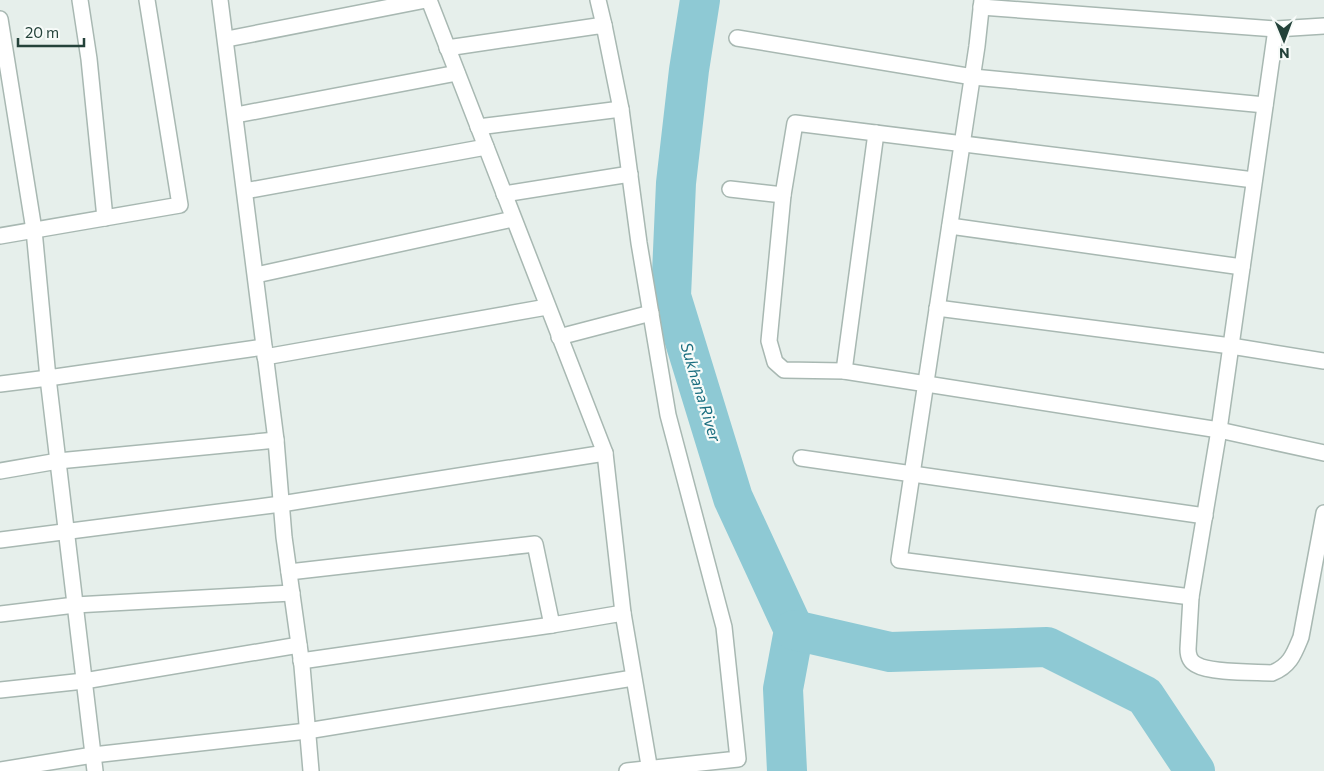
<svg xmlns="http://www.w3.org/2000/svg" width="1324" height="771" viewBox="0 0 1324 771" font-family="Commissioner,sans-serif">
	<style>
		.lines { fill: none; stroke-linecap: round; stroke-linejoin: round }
		.river { stroke: #8ec9d4; stroke-width: 40 }
		.minor-casing { stroke: #a8b8b2; stroke-width: 18 }
		.minor { stroke: #fff; stroke-width: 15 }
		.labels { text-anchor: middle; stroke-width: 4.5; stroke-linejoin: round; paint-order: stroke }
		.water-label { font-size: 16px; font-style: italic; fill: #1c6f80; stroke: #f7fbf9 }
	</style>
	<rect width="100%" height="100%" fill="#e6efeb"/>
	<g class="lines">
		<g class="river">
			<polyline points="700,0 689,70 676,183 671,296 733,498 794,630 783,689 787,771"/>
			<polyline points="794,630 890,652 1047,647 1145,696 1195,771"/>
		</g>
		<g class="minor-casing">
			<g id="minor">
				<polyline points="80,0 89,59 105,218"/>
				<polyline points="220,0 276,440 284,537 302,666 311,771"/>
				<polyline points="598,0 604,25"/>
				<polyline points="982,0 977,46 899,560 1191,597 1219,430 1276,29 1324,26"/>
				<polyline points="981,7 1276,29"/>
				<polyline points="0,19 34,230 48,378 264,347"/>
				<polyline points="737,38 973,77 1265,105"/>
				<polyline points="227,39 426,0"/>
				<polyline points="447,48 604,25 621,109 639,243 668,415 724,627 738,759 627,771"/>
				<polyline points="236,115 457,73"/>
				<polyline points="478,127 621,109"/>
				<polyline points="730,189 783,195 795,123 1254,180"/>
				<polyline points="245,191 486,147"/>
				<polyline points="504,194 630,174"/>
				<polyline points="783,195 769,341 775,362 784,370 844,371 1219,430 1324,453"/>
				<polyline points="950,226 1242,267"/>
				<polyline points="0,236 180,205 147,0"/>
				<polyline points="256,275 513,219"/>
				<polyline points="937,308 1231,346 1324,361"/>
				<polyline points="559,337 651,313"/>
				<polyline points="265,357 547,307"/>
				<polyline points="844,371 876,133"/>
				<polyline points="0,384 48,378 95,771"/>
				<polyline points="605,453 623,613"/>
				<polyline points="801,458 1205,516"/>
				<polyline points="0,471 58,461 276,440"/>
				<polyline points="0,540 281,504 605,453 429,0"/>
				<polyline points="289,572 535,544 552,625 623,613 650,771"/>
				<path d="M1191,597L1188,649C1188,656 1190,662 1197,665C1210,673 1255,672 1272,673C1290,666 1294,654 1301,637L1324,513"/>
				<polyline points="0,614 75,605 292,593"/>
				<polyline points="301,661 552,625"/>
				<polyline points="0,690 84,681 299,645"/>
				<polyline points="0,770 93,755 307,731 633,678"/>
			</g>
		</g>
		<use href="#minor" class="minor"/>
	</g>
	<g class="labels">
		<g class="water-label">
			<text transform="translate(701 392) rotate(73)" y="6">Sukhana River</text>
		</g>
	</g>
	<g transform="translate(1284 40) rotate(179)" stroke="#f7fbf9" stroke-width="4" paint-order="stroke">
	<path d="M0-4L9 19L0 12L-9 19Z" fill="#24423a"/>
	<text y="-8" font-size="14" font-weight="bold" text-anchor="middle" fill="#24423a">N</text>
	</g>
	<path d="M18 38v8h66v-8" fill="none" stroke="#24423a" stroke-width="2.5"/>
	<text x="25" y="38" font-size="15" fill="#24423a" stroke="#f7fbf9" stroke-width="4" paint-order="stroke">20 m</text>
</svg>
